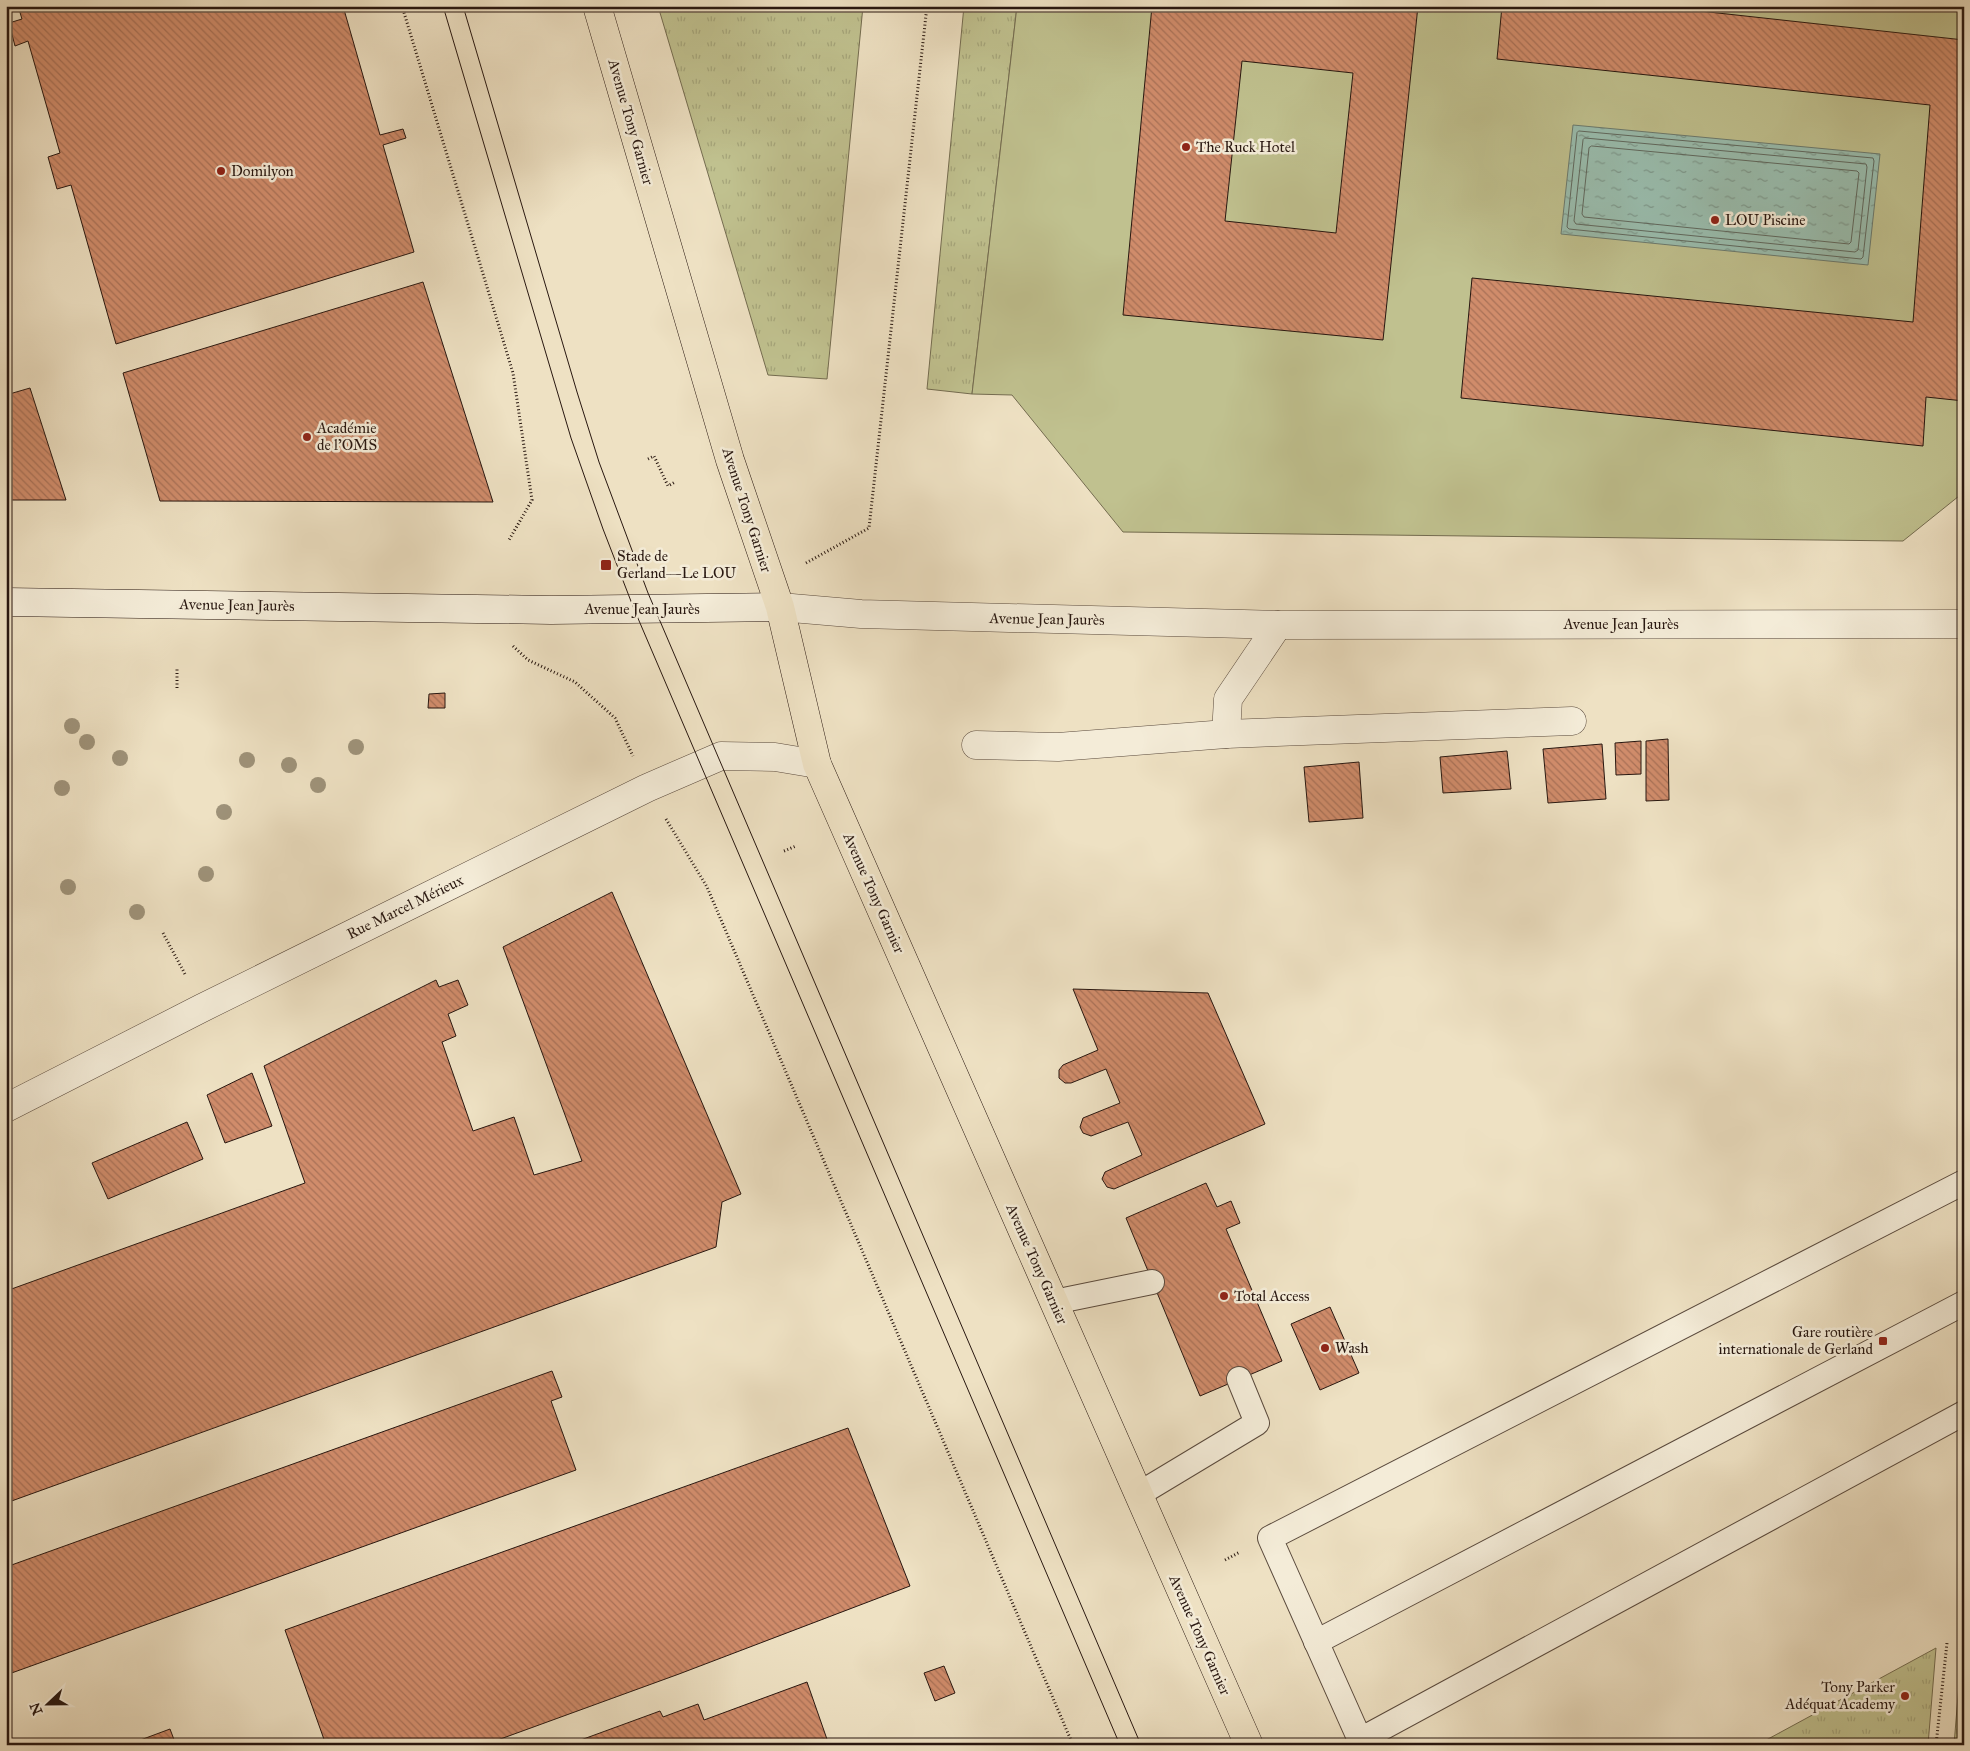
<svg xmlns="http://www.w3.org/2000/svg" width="1970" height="1751" viewBox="0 0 1970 1751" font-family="'IM FELL Great Primer',serif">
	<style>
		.grass { fill: url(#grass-tufts); stroke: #746c50 }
		.pitch { fill: #c0c18f; stroke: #746c50 }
		.water { fill: url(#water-ripples); stroke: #6c7b6f }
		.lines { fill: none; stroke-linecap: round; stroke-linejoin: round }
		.shore { stroke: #616a60; stroke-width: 1 }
		.building { fill: url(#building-back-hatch); stroke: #281710; fill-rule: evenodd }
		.service-casing { stroke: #5a4a3d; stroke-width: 26 }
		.minor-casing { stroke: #5a4a3d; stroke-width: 29 }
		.secondary-casing { stroke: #281710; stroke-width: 29 }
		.primary-casing { stroke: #281710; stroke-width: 29 }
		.path { stroke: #281710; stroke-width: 3; stroke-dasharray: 1 2.5; stroke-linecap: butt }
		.service { stroke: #f4ecd8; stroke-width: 24 }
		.minor { stroke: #f4ecd8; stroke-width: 28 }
		.secondary { stroke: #f4ecd8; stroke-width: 28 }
		.primary { stroke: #eee1c3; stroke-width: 28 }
		.tram { stroke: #281710; stroke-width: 1 }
		.tree { fill: #9e9279 }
		.poi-dot { fill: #8f2418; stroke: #f4ecd8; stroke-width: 2 }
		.labels { text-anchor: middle; stroke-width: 5; stroke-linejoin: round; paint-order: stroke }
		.street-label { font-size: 15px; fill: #281710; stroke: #f4ecd8 }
		.poi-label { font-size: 15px; fill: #281710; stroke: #f4ecd8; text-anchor: start }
	</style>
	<defs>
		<pattern id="grass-tufts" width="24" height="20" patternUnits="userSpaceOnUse" patternTransform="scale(1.25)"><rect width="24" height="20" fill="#c0c18f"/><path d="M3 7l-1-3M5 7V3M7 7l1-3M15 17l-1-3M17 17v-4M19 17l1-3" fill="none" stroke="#a5a57a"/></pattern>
		<pattern id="water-ripples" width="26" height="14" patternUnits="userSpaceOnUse" patternTransform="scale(1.25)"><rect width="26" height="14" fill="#9abeaf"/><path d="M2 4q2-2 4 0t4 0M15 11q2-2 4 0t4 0" fill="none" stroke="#7e998d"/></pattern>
		<pattern id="building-back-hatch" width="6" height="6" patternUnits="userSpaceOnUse" patternTransform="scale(1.25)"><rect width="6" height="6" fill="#d08c6b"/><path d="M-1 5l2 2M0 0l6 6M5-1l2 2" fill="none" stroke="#a97157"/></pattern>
	</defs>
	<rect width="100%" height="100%" fill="#eee1c3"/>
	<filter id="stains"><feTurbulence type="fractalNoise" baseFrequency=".004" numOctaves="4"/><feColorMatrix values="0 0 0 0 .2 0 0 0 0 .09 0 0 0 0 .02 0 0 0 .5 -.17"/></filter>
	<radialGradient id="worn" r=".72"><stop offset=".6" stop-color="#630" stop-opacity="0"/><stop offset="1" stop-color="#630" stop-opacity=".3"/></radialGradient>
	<g class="grass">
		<polygon points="658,6 863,6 827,379 768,375"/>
		<polygon points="964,6 1017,6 972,394 927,389"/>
		<polygon points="1964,1633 1964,1745 1954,1745 1963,1634"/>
		<polygon points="1936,1648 1928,1745 1757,1745"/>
	</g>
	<polygon class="pitch" points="1017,6 1964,6 1964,492 1903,541 1123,532 1012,395 972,394"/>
	<polygon class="water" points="1573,125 1880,154 1868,265 1561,234"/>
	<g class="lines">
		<g class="shore">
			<polygon points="1579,131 1873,158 1874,161 1863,257 1861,259 1569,229 1567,227 1577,133"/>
			<polygon points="1585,138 1866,164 1867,167 1858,250 1855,252 1576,224 1574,221 1583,140"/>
			<polygon points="1592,146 1857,171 1859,173 1851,242 1849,244 1584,217 1582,214 1589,148"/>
		</g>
	</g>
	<g class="building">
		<polygon points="18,6 343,6 380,135 403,129 406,138 383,145 414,252 116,344 71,185 57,189 48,157 60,153 28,41 15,46 9,23 22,19"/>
		<path d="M1152,6H1418L1383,340L1123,315ZM1242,61L1353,73L1336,233L1225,221Z"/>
		<polygon points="1502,6 1654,6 1964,40 1964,401 1926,397 1923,446 1461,398 1472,278 1913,322 1930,105 1497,59"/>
		<polygon points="423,282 493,502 160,501 123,373"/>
		<polygon points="30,388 66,500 6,500 6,395"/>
		<polygon points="445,693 445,708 428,708 429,694"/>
		<polygon points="1668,739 1669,800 1646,801 1646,741"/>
		<polygon points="1641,741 1641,774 1616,775 1615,743"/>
		<polygon points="1602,744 1606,799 1548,803 1543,749"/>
		<polygon points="1507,751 1511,789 1443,793 1440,757"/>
		<polygon points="1359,762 1363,818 1309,822 1304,767"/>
		<polygon points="612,892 741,1194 722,1202 716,1247 6,1503 6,1291 305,1183 264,1066 436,980 439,987 458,980 468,1005 448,1014 456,1036 442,1042 473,1131 514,1117 534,1175 582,1161 503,947"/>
		<polygon points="1073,989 1208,993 1265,1124 1114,1189 1107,1187 1102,1179 1105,1172 1142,1155 1128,1122 1091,1136 1083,1133 1080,1127 1083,1118 1120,1103 1106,1069 1071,1083 1065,1083 1059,1078 1059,1070 1063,1065 1098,1050"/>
		<polygon points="252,1073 272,1126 225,1143 207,1095"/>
		<polygon points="187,1122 203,1159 108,1199 92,1163"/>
		<polygon points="1206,1183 1217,1207 1231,1201 1240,1223 1226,1229 1282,1361 1200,1396 1126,1218"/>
		<polygon points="1330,1307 1359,1373 1320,1390 1291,1324"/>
		<polygon points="552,1371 562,1397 551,1401 576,1470 6,1675 6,1567"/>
		<polygon points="848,1428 910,1586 679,1674 484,1745 326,1745 285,1630"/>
		<polygon points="944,1666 955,1693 935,1701 924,1673"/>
		<polygon points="807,1682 829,1745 580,1745 578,1741 660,1711 663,1717 698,1704 704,1720"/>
		<polygon points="170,1729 176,1745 127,1745"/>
	</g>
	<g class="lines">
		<g class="service-casing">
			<g id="service">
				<polyline points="1964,1182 1270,1538 1360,1740 1964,1413"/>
				<polyline points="1054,1302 1152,1282"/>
				<polyline points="1139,1494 1257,1423 1239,1379"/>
				<polyline points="1316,1642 1964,1303"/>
			</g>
		</g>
		<g class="minor-casing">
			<g id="minor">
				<polyline points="780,607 861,614 1278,625 1964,624"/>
				<polyline points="1226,734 1228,699 1278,625"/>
				<polyline points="976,745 1058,747 1226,734 1572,721"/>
				<polyline points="6,1108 202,1008 647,788 721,756 775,757 817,764"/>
			</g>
		</g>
		<g class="secondary-casing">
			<polyline id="secondary" points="6,602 551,610 780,607"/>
		</g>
		<g class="primary-casing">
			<polyline id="primary" points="597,6 730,460 780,607 817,764 1249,1745"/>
		</g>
		<g class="path">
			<polyline points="402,6 513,373 532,500 509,540"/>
			<polyline points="648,459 654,456 668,486 675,482"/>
			<polyline points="806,563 869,528 927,6"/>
			<polyline points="513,646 528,660 575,682 615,718 633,756"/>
			<polyline points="177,688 177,668"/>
			<polyline points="666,819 707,887 1073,1745"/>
			<polyline points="784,851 796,846"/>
			<polyline points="163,933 186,976"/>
			<polyline points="1225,1560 1240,1552"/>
			<polyline points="1936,1745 1947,1643"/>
		</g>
		<use href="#service" class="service"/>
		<use href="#minor" class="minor"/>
		<use href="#secondary" class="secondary"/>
		<use href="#primary" class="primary"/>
		<g class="tram">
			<polyline points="443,6 571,438 603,529 634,609 1120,1745"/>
			<polyline points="463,6 577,392 599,462 648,593 1141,1745"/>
		</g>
	</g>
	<g class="tree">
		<circle cx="72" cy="726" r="8"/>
		<circle cx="87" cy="742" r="8"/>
		<circle cx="356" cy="747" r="8"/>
		<circle cx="120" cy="758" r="8"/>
		<circle cx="247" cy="760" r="8"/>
		<circle cx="289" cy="765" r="8"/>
		<circle cx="318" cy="785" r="8"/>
		<circle cx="62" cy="788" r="8"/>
		<circle cx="224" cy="812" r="8"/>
		<circle cx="206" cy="874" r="8"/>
		<circle cx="68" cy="887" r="8"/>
		<circle cx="137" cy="912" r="8"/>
	</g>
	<g class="poi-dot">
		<circle cx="1186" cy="147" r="5"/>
		<circle cx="221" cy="171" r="5"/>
		<circle cx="1715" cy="220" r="5"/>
		<circle cx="307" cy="437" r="5"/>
		<rect x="600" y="559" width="12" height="12" rx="2.5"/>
		<circle cx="1224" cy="1296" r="5"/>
		<rect x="1878" y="1336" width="10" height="10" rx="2.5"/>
		<circle cx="1325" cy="1348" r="5"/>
		<circle cx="1905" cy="1696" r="5"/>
	</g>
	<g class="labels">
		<g class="street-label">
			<text transform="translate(631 122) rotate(74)" y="5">Avenue Tony Garnier</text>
			<text transform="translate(747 510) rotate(72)" y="5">Avenue Tony Garnier</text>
			<text transform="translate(237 605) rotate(1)" y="5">Avenue Jean Jaurès</text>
			<text x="642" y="614">Avenue Jean Jaurès</text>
			<text transform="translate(1047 619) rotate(1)" y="5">Avenue Jean Jaurès</text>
			<text x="1621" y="629">Avenue Jean Jaurès</text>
			<text transform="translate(874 893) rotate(66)" y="5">Avenue Tony Garnier</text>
			<text transform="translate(405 907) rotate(-26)" y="5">Rue Marcel Mérieux</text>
			<text transform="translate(1037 1264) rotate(66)" y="5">Avenue Tony Garnier</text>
			<text transform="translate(1200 1635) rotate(66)" y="5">Avenue Tony Garnier</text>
		</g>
		<g class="poi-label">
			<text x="1196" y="152">The Ruck Hotel</text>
			<text x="231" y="176">Domilyon</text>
			<text x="1725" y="225">LOU Piscine</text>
			<text x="317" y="433">Académie<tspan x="317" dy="17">de l'OMS</tspan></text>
			<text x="617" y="561">Stade de<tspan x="617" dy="17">Gerland—Le LOU</tspan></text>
			<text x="1234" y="1301">Total Access</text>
			<text x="1873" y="1337" text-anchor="end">Gare routière<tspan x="1873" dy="17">internationale de Gerland</tspan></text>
			<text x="1335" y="1353">Wash</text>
			<text x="1895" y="1692" text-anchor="end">Tony Parker<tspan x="1895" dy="17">Adéquat Academy</tspan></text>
		</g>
	</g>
	<rect width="1970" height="1751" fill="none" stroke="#eee1c3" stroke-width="25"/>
	<rect x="8" y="8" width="1955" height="1736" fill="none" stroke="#281710" stroke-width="2.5"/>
	<rect x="12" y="12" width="1945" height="1726" fill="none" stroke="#281710"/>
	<g transform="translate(48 1704) rotate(248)" stroke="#f4ecd8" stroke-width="4" paint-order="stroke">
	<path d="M0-4L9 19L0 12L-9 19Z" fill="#281710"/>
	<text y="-8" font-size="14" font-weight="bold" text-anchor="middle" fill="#281710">N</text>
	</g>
	<rect width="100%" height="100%" filter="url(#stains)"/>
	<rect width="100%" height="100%" fill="url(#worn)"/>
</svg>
